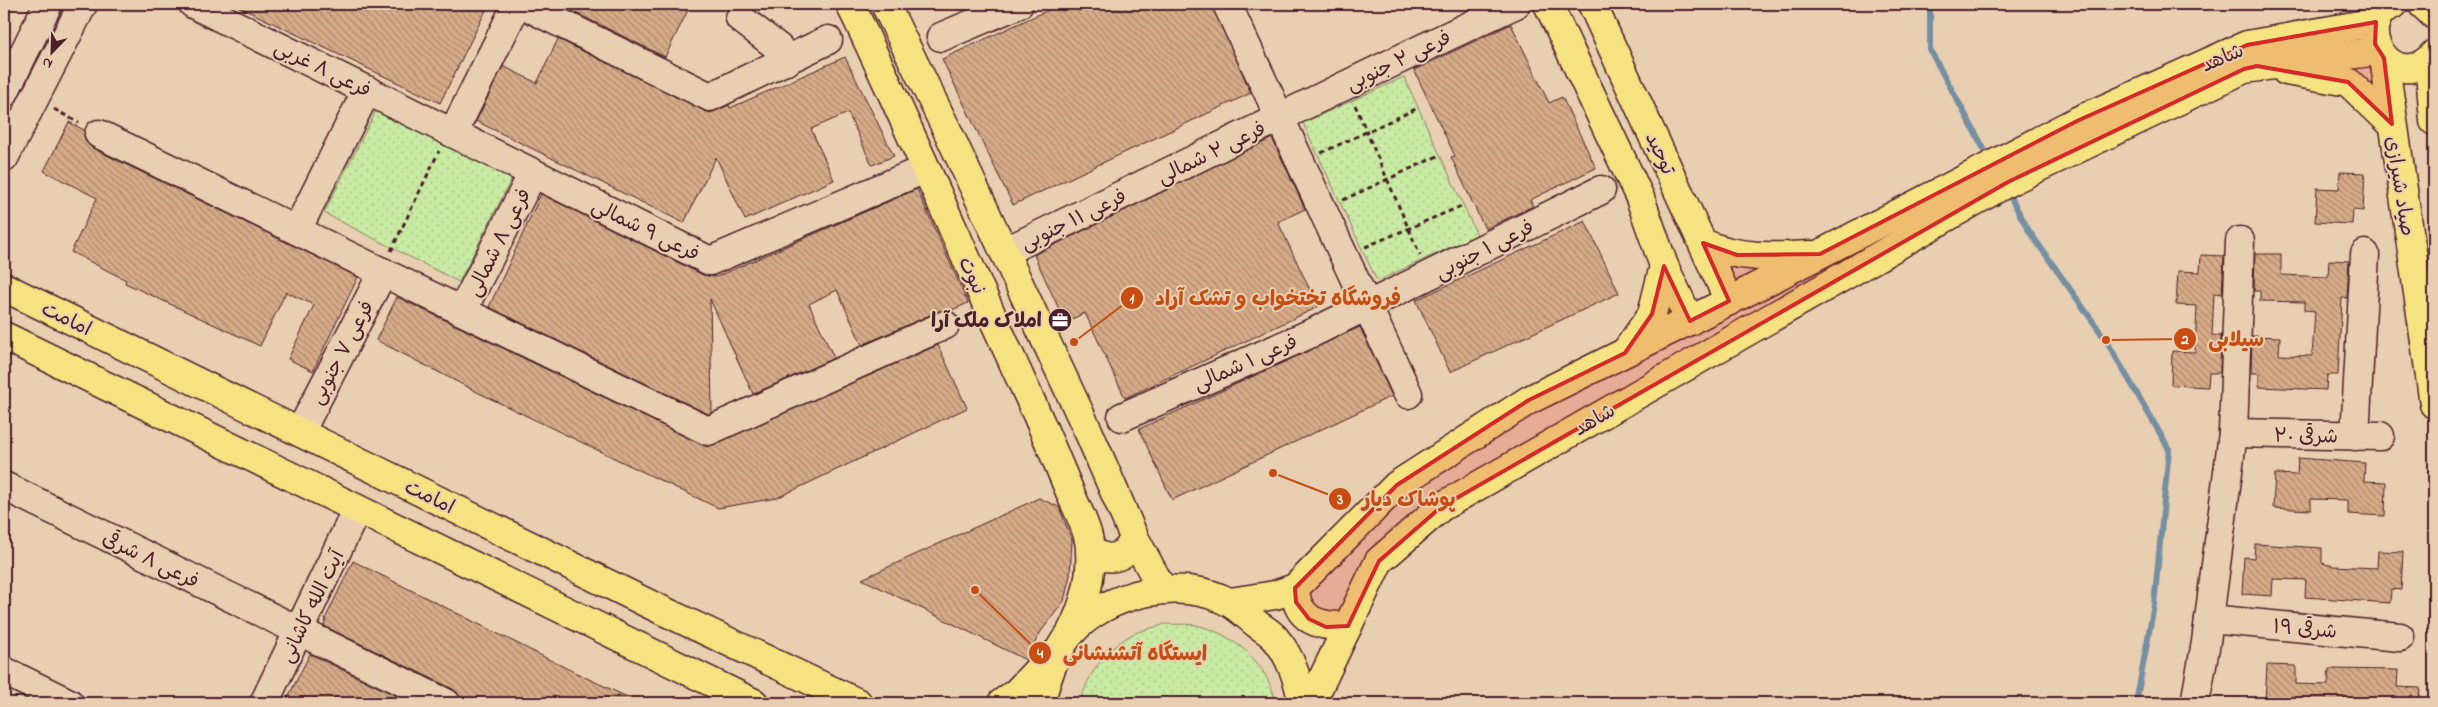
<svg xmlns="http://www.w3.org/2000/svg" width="2438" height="707" viewBox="0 0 2438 707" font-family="'Indie Flower','Playpen Sans Arabic',sans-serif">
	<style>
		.park { fill: url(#park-dots); stroke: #8a8466 }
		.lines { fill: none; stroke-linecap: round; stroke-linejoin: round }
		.stream { stroke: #758fa2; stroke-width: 6 }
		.building { fill: url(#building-back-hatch); stroke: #4a1f2b }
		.minor-casing { stroke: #4a1f2b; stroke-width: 31 }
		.major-casing { stroke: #4a1f2b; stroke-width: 31 }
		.path { stroke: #4a1f2b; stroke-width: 3; stroke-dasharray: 5 4; stroke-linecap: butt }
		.minor { stroke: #e9cfb1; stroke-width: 28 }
		.major { stroke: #f5e382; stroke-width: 28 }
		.marked { fill: #d62828; fill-opacity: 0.2; stroke: #d62828; stroke-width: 4; stroke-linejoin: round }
		.labels { text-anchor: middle; stroke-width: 4; stroke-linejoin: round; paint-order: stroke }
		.street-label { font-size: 20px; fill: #4a1f2b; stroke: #e9cfb1 }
		.poi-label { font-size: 20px; font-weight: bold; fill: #4a1f2b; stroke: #e9cfb1; text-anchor: end }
		.leader { fill: none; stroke: #c84d12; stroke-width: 2 }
		.callout-dot { fill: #c84d12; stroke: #e9cfb1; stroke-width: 2 }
		.mark-label { font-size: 15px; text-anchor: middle; font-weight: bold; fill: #fff }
		.callout-label { font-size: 21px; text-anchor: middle; font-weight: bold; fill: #c84d12; stroke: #e9cfb1; stroke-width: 4; stroke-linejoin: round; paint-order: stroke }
	</style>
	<defs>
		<pattern id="park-dots" width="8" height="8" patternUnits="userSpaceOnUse" patternTransform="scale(1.25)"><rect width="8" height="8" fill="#c9eaa2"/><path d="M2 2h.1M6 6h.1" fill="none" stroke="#aec88c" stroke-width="1.8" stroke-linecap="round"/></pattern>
		<pattern id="building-back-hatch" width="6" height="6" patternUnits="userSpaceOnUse" patternTransform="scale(1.25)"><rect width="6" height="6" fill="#d6ab88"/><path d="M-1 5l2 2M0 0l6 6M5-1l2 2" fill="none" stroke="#b08b6f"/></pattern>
	</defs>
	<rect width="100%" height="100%" fill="#e9cfb1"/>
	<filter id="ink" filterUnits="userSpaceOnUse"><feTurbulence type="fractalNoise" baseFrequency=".02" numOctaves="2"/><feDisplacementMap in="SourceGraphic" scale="10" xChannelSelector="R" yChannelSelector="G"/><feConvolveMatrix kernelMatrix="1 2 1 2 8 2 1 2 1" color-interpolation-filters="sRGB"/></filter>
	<g filter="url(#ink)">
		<g class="park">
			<polygon points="1404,77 1477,235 1377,281 1303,123"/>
			<polygon points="377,109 512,178 459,282 324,213"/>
			<path d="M1165,624C1176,625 1189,623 1200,626C1237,636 1268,665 1276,703H1080C1088,674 1104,651 1131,635C1140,630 1154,628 1165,624Z"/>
		</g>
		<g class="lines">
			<g class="stream">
				<polyline points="1930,4 1930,50 1989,158"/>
				<polyline points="2006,189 2029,231 2106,340 2169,449 2154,605 2136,703"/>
			</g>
		</g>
		<g class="building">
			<polygon points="233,4 489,4 440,103"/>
			<polygon points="575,4 691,4 665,57 572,11"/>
			<polygon points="1061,4 1212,4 1251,93 1013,205 942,59"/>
			<polygon points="1511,24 1549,103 1562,97 1596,168 1530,200 1533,206 1485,229 1451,157 1455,156 1414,70"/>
			<polygon points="558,39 710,113 729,105 730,108 845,57 894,156 872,165 848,113 811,129 834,180 745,220 716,157 684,223 476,121 503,66 537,83"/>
			<polygon points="69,122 84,130 86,142 92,148 358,277 313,371 288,359 314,305 286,292 260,346 125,283 126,280 71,252 97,198 44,171"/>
			<polygon points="1272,138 1305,209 1278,222 1318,307 1125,398 1085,313 1065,322 1034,255"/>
			<polygon points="2340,172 2365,173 2363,211 2353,210 2352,224 2315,222 2317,188 2339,189"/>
			<polygon points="917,189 968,303 950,311 939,311 862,345 837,290 809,304 834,358 753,394 710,299 712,412 708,414 489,307 541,194 703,275 716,277"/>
			<polygon points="1585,221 1619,293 1450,372 1416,300"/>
			<polygon points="2255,254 2281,254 2281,275 2328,277 2329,260 2349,261 2347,298 2342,298 2338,375 2327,375 2326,390 2259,387 2259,373 2251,373 2252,336 2280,337 2279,355 2312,356 2315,311 2304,310 2304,302 2260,301 2260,291 2254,291"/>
			<polygon points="2201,255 2224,256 2222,294 2214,293 2212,335 2221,336 2220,371 2219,373 2209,373 2208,387 2171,385 2172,351 2195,352 2197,306 2176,305 2178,271 2200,272"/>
			<polygon points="397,297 707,447 938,345 967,408 777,498 718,508 481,394 376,340"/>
			<polygon points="1360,327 1392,396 1172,500 1139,429"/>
			<polygon points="2298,458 2365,463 2364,481 2386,482 2385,516 2348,514 2348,500 2311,499 2311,510 2273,508 2275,474 2297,475"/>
			<polygon points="1039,498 1059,507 1072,540 1070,575 1064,601 1040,633 1026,660 862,579"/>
			<polygon points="2255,544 2322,548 2322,563 2333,566 2377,568 2378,551 2403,552 2401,590 2391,589 2390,603 2305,597 2306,580 2273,579 2272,596 2242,594 2244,557 2254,558"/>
			<polygon points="353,561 574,672 640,703 461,703 459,695 453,689 324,626 326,620 325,619"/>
			<polygon points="310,654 411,703 285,703"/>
			<polygon points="2267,665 2296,666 2296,684 2328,685 2329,669 2398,670 2397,687 2420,688 2419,703 2265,702"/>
		</g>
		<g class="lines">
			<g class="minor-casing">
				<g id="minor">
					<polyline points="193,4 710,261 925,169"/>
					<polyline points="522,4 710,97 828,40"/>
					<polyline points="1227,4 1408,394"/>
					<polyline points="740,18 779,48 787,61"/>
					<polyline points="941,37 1019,4"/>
					<polyline points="4,93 48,4"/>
					<polyline points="453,133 517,4"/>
					<polyline points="99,134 708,431 945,325"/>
					<polyline points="4,158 83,4"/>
					<polyline points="297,230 367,90"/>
					<path d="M1004,252C1175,170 1344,84 1516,4"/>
					<polyline points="462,311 533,173"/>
					<polyline points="1122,417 1314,332 1601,190"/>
					<polyline points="300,432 383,272"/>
					<polyline points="2233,433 2380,436"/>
					<polyline points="2355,436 2365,254"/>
					<polyline points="4,486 446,703"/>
					<polyline points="2209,619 2400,637"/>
					<polyline points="4,671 69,703"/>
					<polyline points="264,703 357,509"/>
					<polyline points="2195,703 2206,642 2233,433 2240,241"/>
				</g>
			</g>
			<g class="major-casing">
				<g id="major">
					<path d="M850,4C910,128 964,256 1022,382C1040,420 1056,458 1072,497C1079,513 1090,533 1090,551C1092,579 1083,609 1070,634"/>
					<polyline points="885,4 948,132 1089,433 1134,537 1162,589"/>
					<polyline points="1548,4 1640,198 1664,266 1690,321"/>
					<polyline points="1592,4 1729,301"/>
					<path d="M2394,4C2346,22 2394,100 2434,54"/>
					<polyline points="2422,4 2434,15"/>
					<polyline points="2384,58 2434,404"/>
					<polyline points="2429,60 2434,121"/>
					<polyline points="2286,71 2348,82 2392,124"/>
					<path d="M1703,243C1737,259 1774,257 1811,255"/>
					<polyline points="4,287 649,604 858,703"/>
					<polyline points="4,336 754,703"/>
					<polyline points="1627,350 1652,314 1664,266"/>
					<path d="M1091,549C1107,564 1127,559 1134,537"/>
					<path d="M1295,588C1296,621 1320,627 1348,626"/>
					<polyline points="1230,602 1275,595 1295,588 1397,485 1529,400 1729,301 2077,121 2247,45 2376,22"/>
					<polyline points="1002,703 1017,692 1051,656"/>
					<path d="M1040,703C1046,682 1055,651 1070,634C1105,593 1182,575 1230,603C1239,608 1248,617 1257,624C1262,628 1270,632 1275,638C1291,656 1298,681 1303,703"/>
					<polyline points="1311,703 1379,561 1441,507 2008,182 2244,69 2378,51"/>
				</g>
			</g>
			<g class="path">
				<polyline points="1355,105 1420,255"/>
				<polyline points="54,109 79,123"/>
				<polyline points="1321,153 1418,108"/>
				<polyline points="1343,200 1440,155"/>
				<polyline points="1365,247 1464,205"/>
				<polyline points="391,251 439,151"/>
			</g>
			<use href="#minor" class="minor"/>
			<use href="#major" class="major"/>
		</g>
	</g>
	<path class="marked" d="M2376,22L2375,44L2384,58L2392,124L2348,82L2257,66L2244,69L2008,182L1441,507L1379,561L1348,626L1326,627L1309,619L1296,602L1295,588L1397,485L1529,400L1625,353L1652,314L1664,266L1690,321L1729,301L1703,243L1737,255L1820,254L2077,121L2247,45Z"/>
	<defs>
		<g id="office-disc" transform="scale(1.25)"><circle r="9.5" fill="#4a1f2b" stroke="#e9cfb1"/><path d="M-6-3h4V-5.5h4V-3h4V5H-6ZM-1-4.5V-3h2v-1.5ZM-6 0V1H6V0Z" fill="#fff"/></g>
	</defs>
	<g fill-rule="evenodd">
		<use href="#office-disc" x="1060" y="320"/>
	</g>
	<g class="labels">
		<g class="street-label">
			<text transform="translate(2222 57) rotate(-23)" y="7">شاهد</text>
			<text transform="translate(1398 60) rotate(-26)" y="7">فرعی ۲ جنوبی</text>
			<text transform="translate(323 68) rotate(26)" y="7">فرعی ۸ غربی</text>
			<text transform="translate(1211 152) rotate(-26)" y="7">فرعی ۲ شمالی</text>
			<text transform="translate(1661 153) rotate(65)" y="7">توحید</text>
			<text transform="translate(2401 186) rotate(81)" y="7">صیاد شیرازی</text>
			<text transform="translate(1073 219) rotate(-26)" y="7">فرعی ۱۱ جنوبی</text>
			<text transform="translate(646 229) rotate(26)" y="7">فرعی ۹ شمالی</text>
			<text transform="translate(498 242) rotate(-63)" y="7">فرعی ۸ شمالی</text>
			<text transform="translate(1484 249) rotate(-27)" y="7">فرعی ۱ جنوبی</text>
			<text transform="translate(973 275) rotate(65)" y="7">نبوت</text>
			<text transform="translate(67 318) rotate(26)" y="7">امامت</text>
			<text transform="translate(341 352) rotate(-62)" y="7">فرعی ۷ جنوبی</text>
			<text transform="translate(1245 362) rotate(-24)" y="7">فرعی ۱ شمالی</text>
			<text transform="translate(1594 419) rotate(-30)" y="7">شاهد</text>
			<text transform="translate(2306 435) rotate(1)" y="7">۲۰ شرقی</text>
			<text transform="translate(430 496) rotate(26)" y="7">امامت</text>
			<text transform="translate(151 559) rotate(26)" y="7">فرعی ۸ شرقی</text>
			<text transform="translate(311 606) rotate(-64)" y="7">آیت الله کاشانی</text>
			<text transform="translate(2305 628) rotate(5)" y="7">۱۹ شرقی</text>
		</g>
		<g class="poi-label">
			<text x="1042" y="327">املاک ملک آرا</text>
		</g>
	</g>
	<path class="leader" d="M1074 342L1132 298M2106 340L2185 339M1273 473L1340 499M975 590L1040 653"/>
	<g class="callout-dot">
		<circle cx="1074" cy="342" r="5"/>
		<circle cx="2106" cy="340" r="5"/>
		<circle cx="1273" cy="473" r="5"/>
		<circle cx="975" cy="590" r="5"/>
		<circle cx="1132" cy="298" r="12"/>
		<circle cx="2185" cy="339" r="12"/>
		<circle cx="1340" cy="499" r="12"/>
		<circle cx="1040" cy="653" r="12"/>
	</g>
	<g class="mark-label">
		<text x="1132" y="303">1</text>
		<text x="2185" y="344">2</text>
		<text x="1340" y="504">3</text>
		<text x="1040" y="658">4</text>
	</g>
	<g class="callout-label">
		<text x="1278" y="305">فروشگاه تختخواب و تشک آراد</text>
		<text x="2236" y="346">سیلابی</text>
		<text x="1409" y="506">پوشاک دیار</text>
		<text x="1135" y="660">ایستگاه آتشنشانی</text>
	</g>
	<rect width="2438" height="707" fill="none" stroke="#e9cfb1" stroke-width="20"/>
	<rect x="10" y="10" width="2418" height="687" fill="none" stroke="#4a1f2b" stroke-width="2" filter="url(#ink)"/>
	<g transform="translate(52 52) rotate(203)" stroke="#e9cfb1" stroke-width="4" paint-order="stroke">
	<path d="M0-4L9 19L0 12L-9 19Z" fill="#4a1f2b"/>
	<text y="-8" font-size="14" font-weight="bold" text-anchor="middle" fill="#4a1f2b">N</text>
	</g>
</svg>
